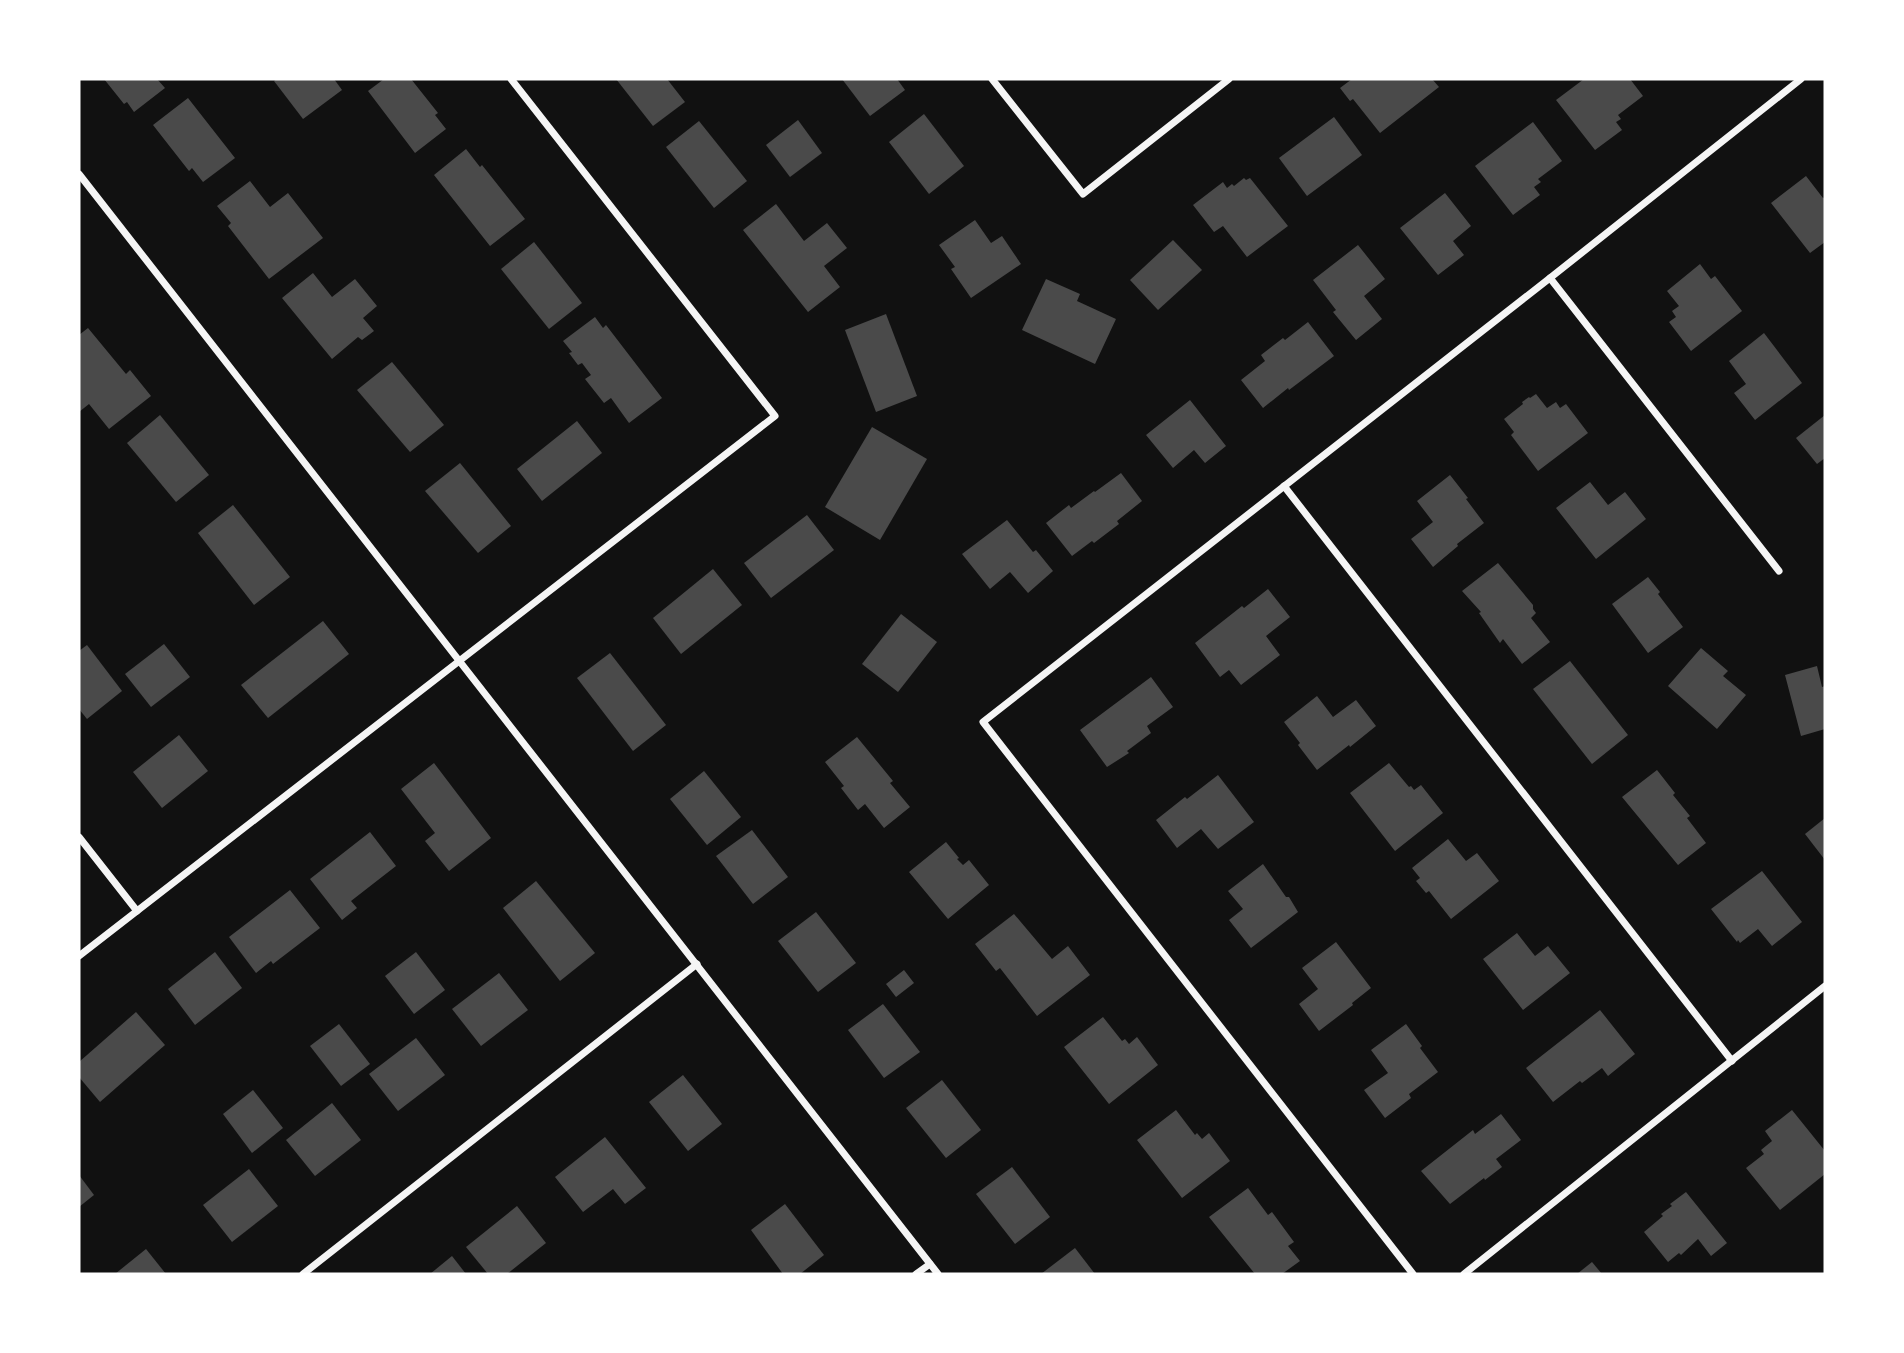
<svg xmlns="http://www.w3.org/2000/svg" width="1904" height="1353" viewBox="0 0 1904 1353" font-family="Bitter,serif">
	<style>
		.building { fill: #4a4a4a }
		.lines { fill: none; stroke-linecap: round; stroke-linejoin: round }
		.minor { stroke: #f5f5f5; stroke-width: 7 }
	</style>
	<rect width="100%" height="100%" fill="#111"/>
	<g class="building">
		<polygon points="104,79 157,79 165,88 134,112 127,102 124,104"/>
		<polygon points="277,79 334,79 342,90 303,119 274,81"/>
		<polygon points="384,79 411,79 438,113 435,115 446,129 415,153 368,91"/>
		<polygon points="616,79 667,79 685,102 653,126"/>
		<polygon points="842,79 897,79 905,90 870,116"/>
		<polygon points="1352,79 1432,79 1439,87 1380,133 1353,99 1350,101 1340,88"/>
		<polygon points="1584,79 1630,79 1643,96 1618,115 1621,119 1616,122 1622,130 1595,150 1556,100"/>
		<polygon points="188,98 235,158 203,182 192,168 189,171 153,125"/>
		<polygon points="924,114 964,166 929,194 889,142"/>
		<polygon points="1334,117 1362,155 1307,196 1279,158"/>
		<polygon points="798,120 822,153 790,177 766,145"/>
		<polygon points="699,121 747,181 714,208 666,147"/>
		<polygon points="1533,122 1562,161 1538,179 1541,182 1534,187 1540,195 1513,215 1475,166"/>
		<polygon points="466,149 480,167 482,165 525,219 490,246 434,175"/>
		<polygon points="1806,176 1823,198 1825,197 1825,242 1810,253 1771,203"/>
		<polygon points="1244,178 1246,180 1250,178 1288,226 1247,257 1223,226 1214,232 1193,205 1223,182 1227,188 1232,184 1234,186"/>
		<polygon points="250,181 270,207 288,193 323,238 269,279 228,226 231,223 217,206"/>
		<polygon points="1445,193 1471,226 1453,241 1464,255 1438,275 1400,228"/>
		<polygon points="776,204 804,241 827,223 847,248 824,266 840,287 808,312 743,230"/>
		<polygon points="975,220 991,243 1002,236 1021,264 971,298 951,269 955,267 939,245"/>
		<polygon points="1173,240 1202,270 1158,310 1130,280"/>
		<polygon points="534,242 582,303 549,329 501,269"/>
		<polygon points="1358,245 1385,279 1364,296 1382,319 1356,340 1333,312 1336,310 1313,280"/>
		<polygon points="1700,264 1711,279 1715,276 1742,311 1691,351 1669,322 1676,317 1672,311 1679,306 1667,291"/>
		<polygon points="313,273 332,297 355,279 377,306 363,318 374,331 362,340 358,337 332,359 282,298"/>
		<polygon points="1046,279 1080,294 1077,301 1116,319 1095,364 1022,330"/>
		<polygon points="886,314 917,396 876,412 845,330"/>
		<polygon points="595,317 603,328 606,325 662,398 629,423 611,398 604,403 585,379 591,375 582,363 578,365 569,353 572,352 563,341"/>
		<polygon points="1308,322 1334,356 1289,390 1288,388 1263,408 1241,380 1265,361 1261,355 1283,338 1285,340"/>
		<polygon points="88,328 126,374 130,370 151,396 109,429 89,404 79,412 79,335"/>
		<polygon points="1764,333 1802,383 1755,420 1734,393 1746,384 1729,361"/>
		<polygon points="392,362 444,425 410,452 357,390"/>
		<polygon points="1536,394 1547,408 1556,402 1560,408 1566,404 1588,433 1538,471 1511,435 1514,432 1504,419 1523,404 1522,402 1529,397 1530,398"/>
		<polygon points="1190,400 1226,446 1205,463 1194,450 1173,468 1146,435"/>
		<polygon points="160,415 209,475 176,502 127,443"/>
		<polygon points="1825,415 1825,458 1817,464 1796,438"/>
		<polygon points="577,421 602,453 542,501 517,469"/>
		<polygon points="872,427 927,459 880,540 825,507"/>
		<polygon points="460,463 511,526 478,553 425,491"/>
		<polygon points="1121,473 1142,501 1117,521 1119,524 1094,543 1092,541 1072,556 1046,523 1069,505 1071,508 1094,491 1095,492"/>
		<polygon points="1450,475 1468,498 1466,499 1484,523 1457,544 1458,546 1433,567 1411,539 1433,522 1417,501"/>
		<polygon points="1590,482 1608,505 1625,492 1646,519 1596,559 1556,508"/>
		<polygon points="233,505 290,577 254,605 198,533"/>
		<polygon points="807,515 834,550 771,598 744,563"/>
		<polygon points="1007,520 1033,552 1036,550 1053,571 1028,593 1010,572 990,589 962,554"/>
		<polygon points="1498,563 1533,605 1533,609 1536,613 1531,618 1550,642 1522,664 1503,639 1500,643 1479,613 1481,612 1462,591"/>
		<polygon points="713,569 742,605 681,654 653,618"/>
		<polygon points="1648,577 1660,592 1658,594 1683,627 1648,653 1612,604"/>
		<polygon points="1268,589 1290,617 1266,636 1280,655 1241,685 1229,670 1220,677 1195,643 1242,606 1244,608"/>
		<polygon points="901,614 937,642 898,692 862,664"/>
		<polygon points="323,621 349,654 268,718 241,685"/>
		<polygon points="164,644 190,677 151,707 125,674"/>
		<polygon points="87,645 122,691 87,719 79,709 79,651"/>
		<polygon points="1701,648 1728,671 1723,676 1746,695 1717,729 1668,686"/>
		<polygon points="610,653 666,725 633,751 577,678"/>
		<polygon points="1570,661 1628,735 1592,764 1533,689"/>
		<polygon points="1817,666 1822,687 1825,686 1825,729 1801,736 1785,675"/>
		<polygon points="1151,677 1173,707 1147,726 1151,733 1127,751 1129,753 1107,767 1080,730"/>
		<polygon points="1317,696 1333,717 1356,700 1376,726 1350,747 1349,745 1317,770 1298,745 1300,743 1284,722"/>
		<polygon points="179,735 208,771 162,808 133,772"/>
		<polygon points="857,737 893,781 890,783 910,807 884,828 865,804 858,810 841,788 844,786 825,762"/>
		<polygon points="434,763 491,838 449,871 425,841 435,833 401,789"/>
		<polygon points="1389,763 1409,787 1411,786 1414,790 1421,785 1443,813 1395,851 1350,793"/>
		<polygon points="1657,770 1675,793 1673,795 1690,816 1687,818 1706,843 1678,865 1622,797"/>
		<polygon points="704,771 741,817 707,845 670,799"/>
		<polygon points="1218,775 1254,822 1218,849 1201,829 1177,848 1156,820 1185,797 1187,799"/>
		<polygon points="1825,818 1825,860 1805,834"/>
		<polygon points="752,830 788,877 753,904 716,856"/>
		<polygon points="370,832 396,866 351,901 357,908 342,920 310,879"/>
		<polygon points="1448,839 1466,861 1477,853 1499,881 1451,919 1429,891 1426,893 1416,881 1420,878 1412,868"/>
		<polygon points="946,842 959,858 957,859 963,865 969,860 989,885 948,919 909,872"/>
		<polygon points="1263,864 1286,897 1289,897 1298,912 1251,948 1229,920 1243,909 1228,891"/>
		<polygon points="1762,871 1802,922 1772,946 1758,929 1740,943 1738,940 1737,942 1711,909"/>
		<polygon points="536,881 595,953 560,981 503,908"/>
		<polygon points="290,890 320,928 273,964 271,961 256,973 229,937"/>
		<polygon points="816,912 856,963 818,992 778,941"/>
		<polygon points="1014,914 1052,959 1068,946 1090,975 1037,1016 1000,968 996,971 975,944"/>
		<polygon points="1517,933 1535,956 1548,946 1570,973 1523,1010 1483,959"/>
		<polygon points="1336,942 1371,988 1352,1003 1353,1005 1319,1031 1299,1004 1318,989 1302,968"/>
		<polygon points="215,952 242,988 195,1025 168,989"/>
		<polygon points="416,952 445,990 414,1014 385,976"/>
		<polygon points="904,970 914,983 896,997 886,984"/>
		<polygon points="499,973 528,1010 481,1046 452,1009"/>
		<polygon points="883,1004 920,1052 884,1078 848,1030"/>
		<polygon points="1600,1010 1635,1054 1608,1076 1602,1068 1582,1083 1580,1081 1553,1102 1526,1068"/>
		<polygon points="136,1012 165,1045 100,1102 79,1077 79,1062"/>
		<polygon points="1103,1017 1122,1041 1125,1039 1129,1044 1137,1037 1158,1065 1109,1104 1064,1047"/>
		<polygon points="339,1024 370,1064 341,1086 310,1046"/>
		<polygon points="1406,1024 1422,1046 1420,1048 1438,1072 1409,1094 1411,1098 1385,1118 1364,1090 1388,1073 1371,1050"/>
		<polygon points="416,1038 445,1075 398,1111 369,1074"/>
		<polygon points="683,1075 722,1124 688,1151 649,1102"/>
		<polygon points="942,1080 981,1130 946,1158 906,1108"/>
		<polygon points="253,1090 283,1128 252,1153 223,1114"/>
		<polygon points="332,1103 361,1140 315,1176 286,1140"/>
		<polygon points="1176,1110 1195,1135 1197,1133 1202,1139 1209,1133 1230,1161 1182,1198 1137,1140"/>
		<polygon points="1792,1110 1825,1151 1825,1174 1780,1210 1746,1168 1764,1154 1761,1150 1772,1141 1765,1131"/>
		<polygon points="1501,1114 1521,1140 1496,1159 1502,1167 1485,1180 1484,1178 1450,1204 1421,1171 1473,1130 1475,1134"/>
		<polygon points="605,1137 646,1188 625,1204 613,1189 583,1212 555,1177"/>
		<polygon points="1012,1167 1050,1217 1015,1244 976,1194"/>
		<polygon points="249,1169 278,1206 232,1242 203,1205"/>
		<polygon points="79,1175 94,1195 79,1207"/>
		<polygon points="1248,1188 1268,1215 1272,1212 1294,1242 1288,1246 1300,1261 1282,1274 1255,1274 1209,1217"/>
		<polygon points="1686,1192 1727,1243 1711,1256 1698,1239 1681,1255 1679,1253 1668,1262 1644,1232 1663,1216 1661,1214 1672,1206 1670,1204"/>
		<polygon points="785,1204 824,1255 800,1274 783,1274 751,1230"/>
		<polygon points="517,1206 546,1243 507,1274 488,1274 466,1247"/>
		<polygon points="1075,1248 1095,1274 1041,1274"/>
		<polygon points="146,1249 166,1274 115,1274"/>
		<polygon points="452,1256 466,1274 430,1274"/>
		<polygon points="1592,1262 1602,1274 1577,1274"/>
	</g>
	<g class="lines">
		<g class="minor">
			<polyline points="992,79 1083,194 1229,79"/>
			<polyline points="79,174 938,1274"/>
			<polyline points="1550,278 1779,571"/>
			<polyline points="1284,486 1732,1061"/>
			<polyline points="79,837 137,911"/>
			<polyline points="79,956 775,416 511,79"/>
			<polyline points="303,1274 697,964"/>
			<polyline points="916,1274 930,1264"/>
			<polyline points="1413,1274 983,722 1550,278 1801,79"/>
			<polyline points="1464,1274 1825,986"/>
		</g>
	</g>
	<rect width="1904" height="1353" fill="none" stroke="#ffffff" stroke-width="161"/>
</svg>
